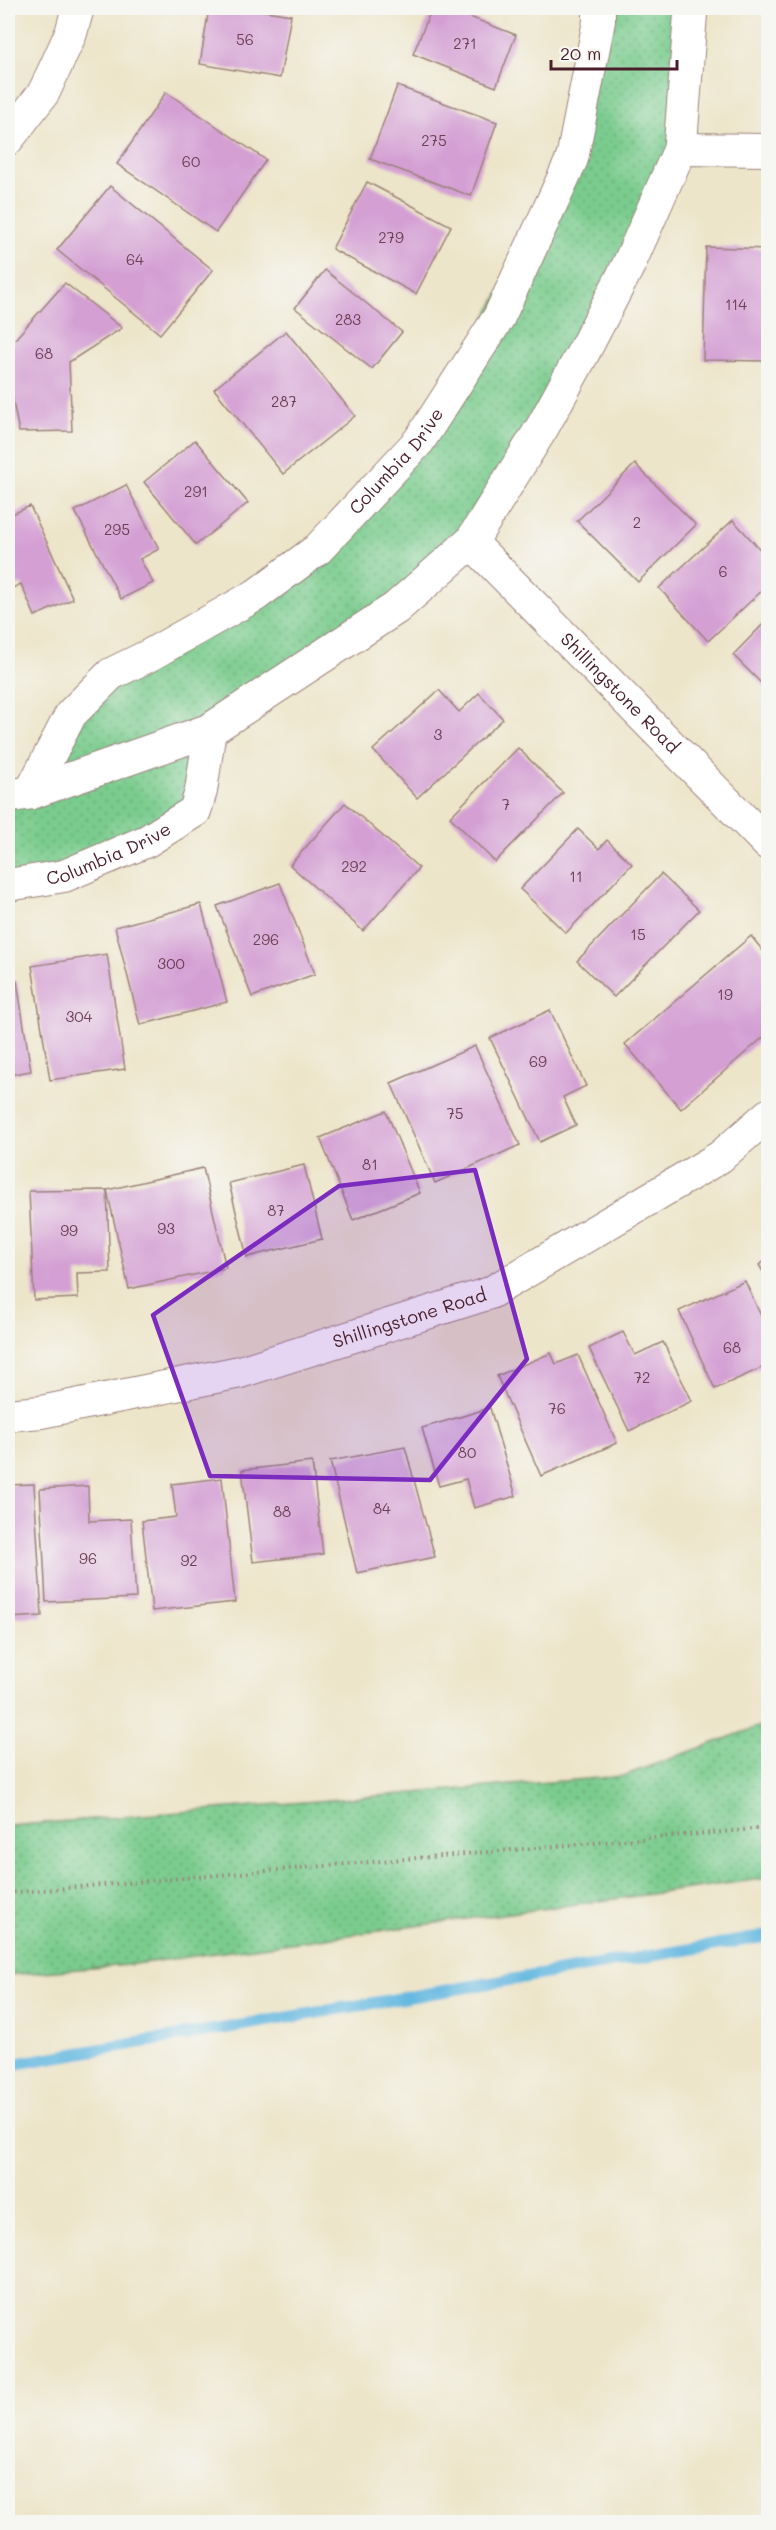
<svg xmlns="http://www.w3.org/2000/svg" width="776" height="2530" viewBox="0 0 776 2530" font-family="Mali,sans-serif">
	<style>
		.grass { fill: url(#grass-dots); stroke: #62765c; stroke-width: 1.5 }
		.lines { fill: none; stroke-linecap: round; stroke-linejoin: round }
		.stream { stroke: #63b8e0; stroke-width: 12 }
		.building { fill: #d4a0d4 }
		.street-casing { stroke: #9c827a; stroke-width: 34 }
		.secondary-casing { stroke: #9c827a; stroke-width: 35 }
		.path { stroke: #9c827a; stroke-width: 4; stroke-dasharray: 1.5 4.5; stroke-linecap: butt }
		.street { stroke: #fff; stroke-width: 32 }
		.secondary { stroke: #fff; stroke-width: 33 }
		.marked { fill: #7b2cbf; fill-opacity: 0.2; stroke: #7b2cbf; stroke-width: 4.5; stroke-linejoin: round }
		.labels { text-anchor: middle; stroke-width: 4.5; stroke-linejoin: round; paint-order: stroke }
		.number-label { font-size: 15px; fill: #6c3f55 }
		.street-label { font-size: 18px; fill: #4a1f2b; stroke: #f6f6f2 }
	</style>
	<defs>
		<pattern id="grass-dots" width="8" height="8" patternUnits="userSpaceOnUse" patternTransform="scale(1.5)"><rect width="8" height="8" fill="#7acc8e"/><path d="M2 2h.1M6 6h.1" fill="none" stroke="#66a574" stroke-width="1.8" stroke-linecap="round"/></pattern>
	</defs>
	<rect width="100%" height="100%" fill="#f6f6f2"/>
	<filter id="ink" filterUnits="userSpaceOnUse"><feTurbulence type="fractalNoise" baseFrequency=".0167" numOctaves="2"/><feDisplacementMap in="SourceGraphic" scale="12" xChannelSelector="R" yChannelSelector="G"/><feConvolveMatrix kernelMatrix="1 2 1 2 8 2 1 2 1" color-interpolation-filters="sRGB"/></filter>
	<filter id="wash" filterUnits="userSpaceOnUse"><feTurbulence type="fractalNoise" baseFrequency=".008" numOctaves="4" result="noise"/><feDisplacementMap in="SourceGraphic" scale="24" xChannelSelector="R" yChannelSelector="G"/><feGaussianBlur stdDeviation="1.35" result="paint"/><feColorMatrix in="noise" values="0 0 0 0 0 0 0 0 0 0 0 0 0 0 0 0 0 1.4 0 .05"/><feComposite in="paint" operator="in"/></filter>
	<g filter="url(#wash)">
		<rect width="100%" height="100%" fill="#ede5c9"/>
		<g class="grass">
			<polygon points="599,8 691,8 680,149 471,542 211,730 203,812 8,886 8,804 71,714 256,595 419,441 572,159"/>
			<polygon points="768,1723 768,1878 128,1965 8,1975 8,1826 623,1776"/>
		</g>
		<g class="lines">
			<polyline class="stream" points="8,2065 768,1936"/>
		</g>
		<g id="blocks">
			<g class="building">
				<polygon points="209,8 245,8 291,15 280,78 200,64"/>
				<polygon points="432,8 447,8 516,35 496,87 413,54"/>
				<polygon points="397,86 497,122 471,196 370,159"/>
				<polygon points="166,92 266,160 216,232 117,164"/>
				<polygon points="367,182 451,226 416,294 332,249"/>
				<polygon points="110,186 213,270 160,334 57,250"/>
				<polygon points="706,247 768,249 768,361 703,360"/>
				<polygon points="325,270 402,332 372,369 295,308"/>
				<polygon points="65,283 122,328 69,362 72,431 19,432 8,376 8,347"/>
				<polygon points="286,331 355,416 283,474 214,389"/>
				<polygon points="195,440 248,503 196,545 144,482"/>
				<polygon points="635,464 696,525 638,582 577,521"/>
				<polygon points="126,485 159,549 140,559 153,583 121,599 75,511"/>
				<polygon points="30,506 73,599 35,616 21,584 8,590 8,516"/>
				<polygon points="733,520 768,558 768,585 708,641 659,588"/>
				<polygon points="768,619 768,690 733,655"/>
				<polygon points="439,690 459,712 479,693 503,719 417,798 373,750"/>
				<polygon points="518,748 563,793 495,862 450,817"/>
				<polygon points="345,803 419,868 363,931 290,865"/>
				<polygon points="578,829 599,849 607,840 632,864 566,933 520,889"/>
				<polygon points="661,874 699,910 614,997 577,961"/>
				<polygon points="280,883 315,974 252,997 217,906"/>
				<polygon points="201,904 227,1002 140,1025 115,927"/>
				<polygon points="751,936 768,957 768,1033 681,1109 625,1044"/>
				<polygon points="107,954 125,1069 50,1080 32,966"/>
				<polygon points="17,981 31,1071 8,1075 8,982"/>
				<polygon points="550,1010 586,1086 563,1097 576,1125 540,1142 490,1038"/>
				<polygon points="475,1046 520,1145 435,1183 391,1083"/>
				<polygon points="386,1111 420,1193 353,1220 320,1138"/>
				<polygon points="304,1165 322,1239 247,1257 229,1183"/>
				<polygon points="203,1168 226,1268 129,1289 107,1190"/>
				<polygon points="107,1190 110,1272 77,1273 78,1298 34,1300 29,1191"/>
				<polygon points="768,1259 768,1280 759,1265"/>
				<polygon points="745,1281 768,1331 768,1365 715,1389 679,1311"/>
				<polygon points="623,1332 635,1355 663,1342 692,1401 629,1431 589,1348"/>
				<polygon points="551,1353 556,1364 578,1355 617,1443 541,1476 497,1376"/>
				<polygon points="490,1408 516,1496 474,1508 466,1479 439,1486 422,1428"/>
				<polygon points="405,1447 435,1557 357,1573 330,1461"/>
				<polygon points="312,1462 323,1554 253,1562 242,1470"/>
				<polygon points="222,1478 235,1602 152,1611 142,1521 176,1517 172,1484"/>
				<polygon points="34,1484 42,1616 8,1618 8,1485"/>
				<polygon points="88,1486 89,1521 131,1519 136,1598 46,1602 40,1489"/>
			</g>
		</g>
	</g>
	<g filter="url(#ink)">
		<use href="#blocks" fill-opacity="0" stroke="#9c827a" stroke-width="1.5"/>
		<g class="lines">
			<g class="street-casing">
				<g id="street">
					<polyline points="8,139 44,92 71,33 78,8"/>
					<polyline points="680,149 768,150"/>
					<path id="s1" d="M471,542L768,844"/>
					<path id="s2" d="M30,793L71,714L111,674L148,656L256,595L318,549L419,441L499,317L572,159L599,21V8"/>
					<path id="s3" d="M8,885L64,876L147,841L195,811L201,791L210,730"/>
					<path id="s4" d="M8,1415L41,1412L240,1372L490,1293L720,1157L768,1115"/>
				</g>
			</g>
			<g class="secondary-casing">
				<polyline id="secondary" points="8,796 30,793 210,730 396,608 471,542 543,426 584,351 629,264 680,149 691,8"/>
			</g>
			<polyline class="path" points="8,1893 768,1828"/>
			<use href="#street" class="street"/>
			<use href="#secondary" class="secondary"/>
		</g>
	</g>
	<path class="marked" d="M475,1170L527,1359L430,1480L210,1476L153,1315L339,1186Z"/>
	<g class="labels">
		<g class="number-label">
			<text x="245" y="45">56</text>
			<text x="465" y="49">271</text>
			<text x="434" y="146">275</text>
			<text x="191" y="167">60</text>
			<text x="391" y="243">279</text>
			<text x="135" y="265">64</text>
			<text x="736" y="310">114</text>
			<text x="348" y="325">283</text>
			<text x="44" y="359">68</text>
			<text x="284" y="407">287</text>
			<text x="196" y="497">291</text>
			<text x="637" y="528">2</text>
			<text x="117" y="535">295</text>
			<text x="723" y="577">6</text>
			<text x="438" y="740">3</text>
			<text x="506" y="810">7</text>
			<text x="354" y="872">292</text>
			<text x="576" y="882">11</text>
			<text x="638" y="940">15</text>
			<text x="266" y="945">296</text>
			<text x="171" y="969">300</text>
			<text x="725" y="1000">19</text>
			<text x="79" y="1022">304</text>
			<text x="538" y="1067">69</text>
			<text x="455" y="1119">75</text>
			<text x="370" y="1170">81</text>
			<text x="276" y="1216">87</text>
			<text x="166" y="1234">93</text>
			<text x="69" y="1236">99</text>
			<text x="732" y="1353">68</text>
			<text x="642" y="1383">72</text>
			<text x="557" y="1414">76</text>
			<text x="467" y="1458">80</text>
			<text x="382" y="1514">84</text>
			<text x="282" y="1517">88</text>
			<text x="88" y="1564">96</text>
			<text x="189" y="1566">92</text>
		</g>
		<g class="street-label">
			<text dy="6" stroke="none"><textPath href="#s2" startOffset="506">Columbia Drive</textPath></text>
			<text dy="6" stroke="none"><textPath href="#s1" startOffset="212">Shillingstone Road</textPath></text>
			<text dy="6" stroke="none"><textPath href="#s3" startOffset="106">Columbia Drive</textPath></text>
			<text dy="6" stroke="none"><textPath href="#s4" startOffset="414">Shillingstone Road</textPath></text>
		</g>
	</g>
	<rect width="776" height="2530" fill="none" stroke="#f6f6f2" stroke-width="30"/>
	<path d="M551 60v9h126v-9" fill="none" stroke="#4a1f2b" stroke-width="3"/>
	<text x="560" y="60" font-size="18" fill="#4a1f2b" stroke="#f6f6f2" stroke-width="4.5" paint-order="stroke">20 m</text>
</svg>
